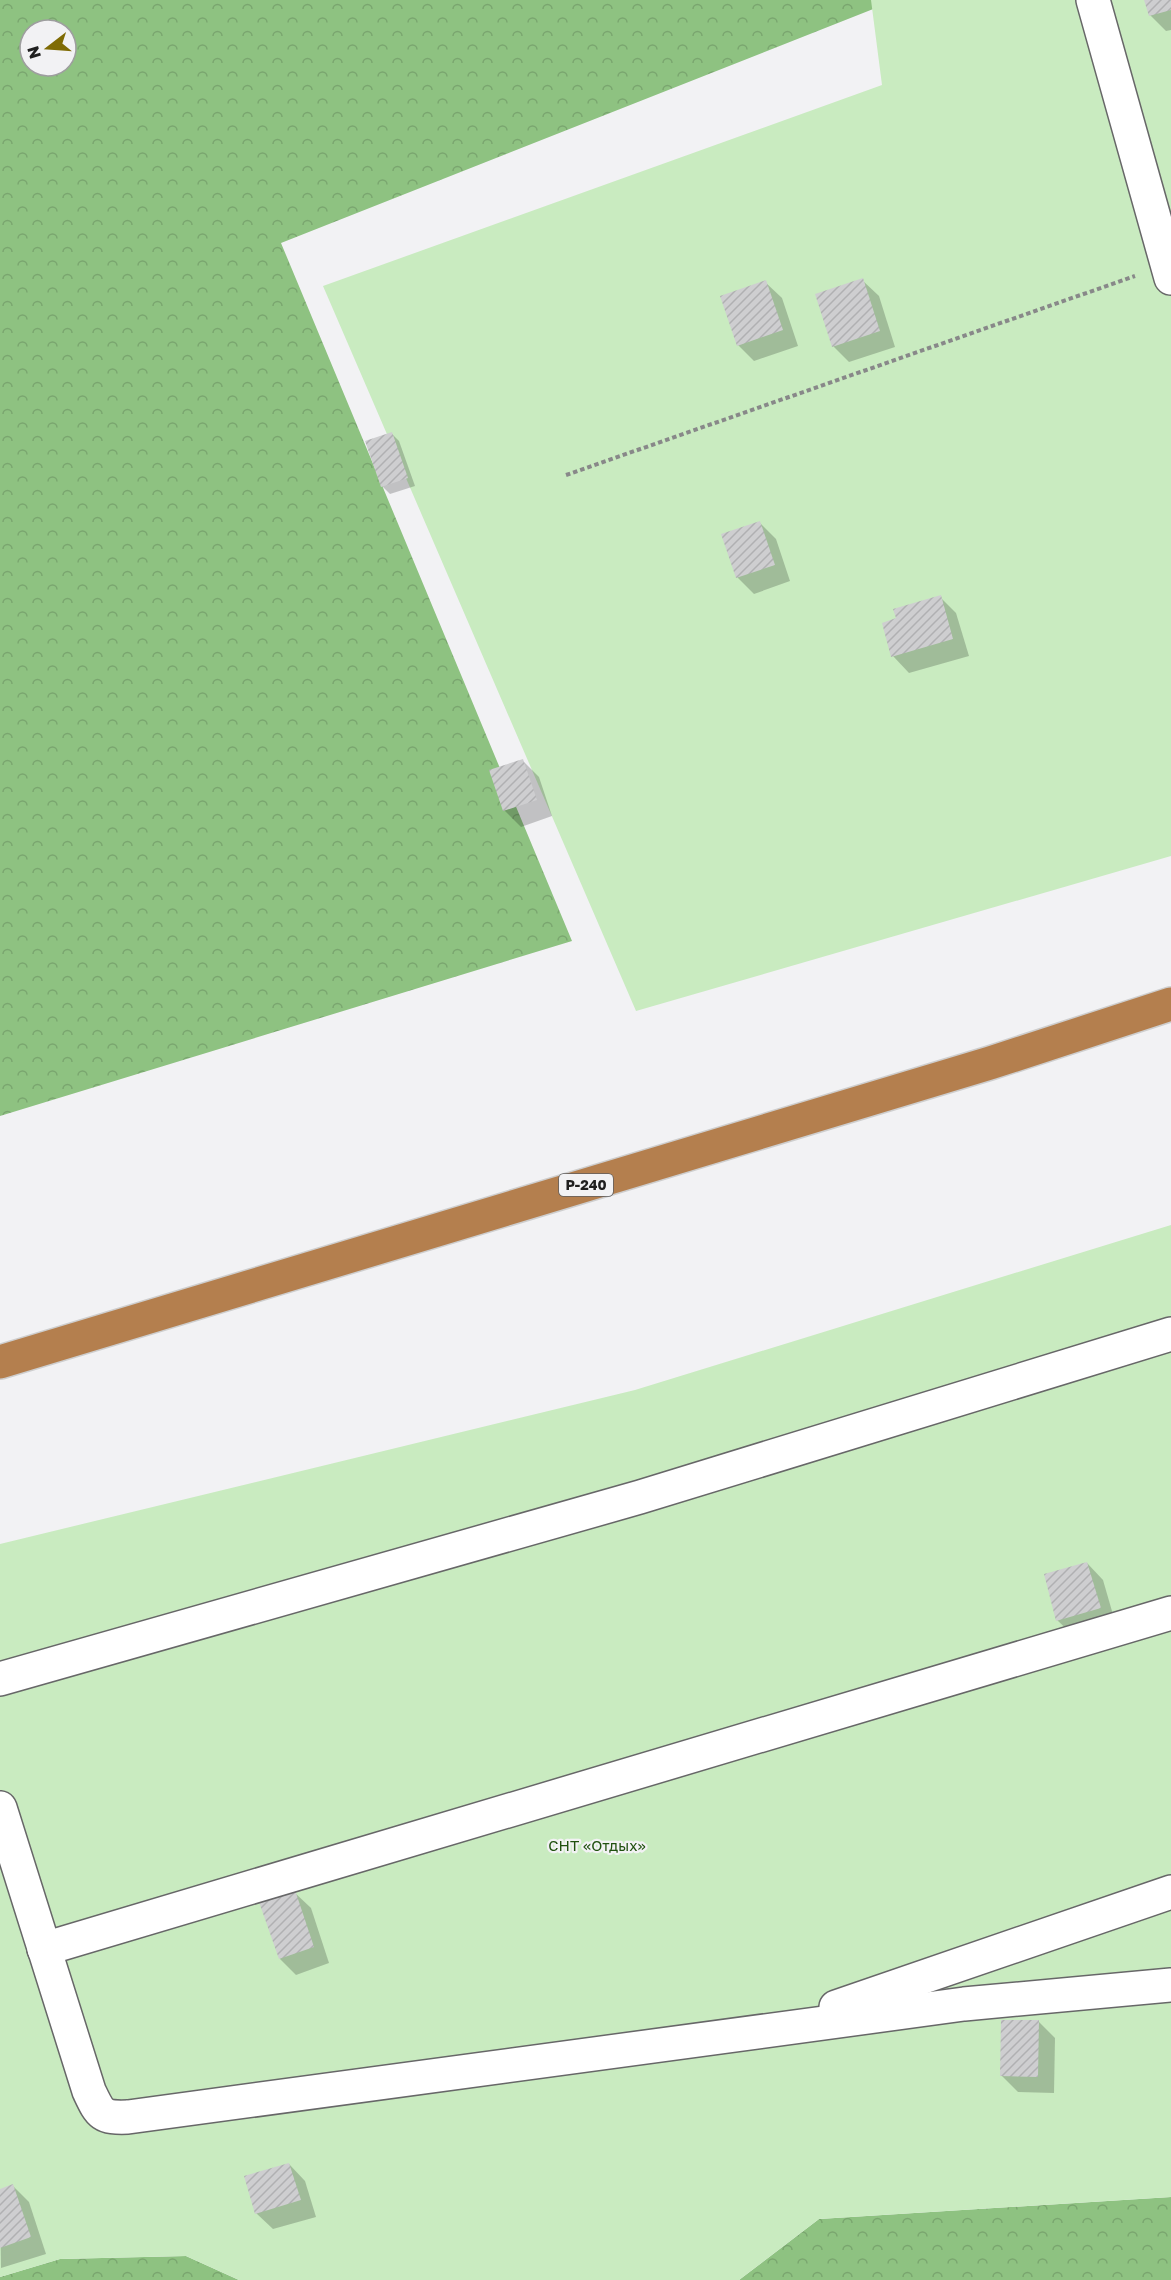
<svg xmlns="http://www.w3.org/2000/svg" width="1171" height="2280" viewBox="0 0 1171 2280" font-family="'Golos Text',sans-serif">
	<style>
		.forest { fill: url(#forest-crowns); fill-rule: evenodd }
		.garden { fill: #c9ebc0 }
		.shadow { fill: #0003 }
		.building { fill: url(#building-hatch) }
		.lines { fill: none; stroke-linecap: round; stroke-linejoin: round }
		.minor-casing { stroke: #676768; stroke-width: 36 }
		.highway-casing { stroke: #cecece; stroke-width: 36 }
		.path { stroke: #888889; stroke-width: 4; stroke-dasharray: 4.5 3; stroke-linecap: butt }
		.minor { stroke: #fff; stroke-width: 33 }
		.highway { stroke: #b47f4e; stroke-width: 33 }
		.labels { text-anchor: middle; stroke-width: 4.5; stroke-linejoin: round; paint-order: stroke }
		.shield { fill: #f2f2f4; stroke: #5e5e5f; stroke-width: 1.5 }
		.shield-label { font-size: 14px; font-weight: bold; fill: #1f1f1f }
		.park-label { font-size: 15px; fill: #20510f; stroke: #f2f2f4 }
	</style>
	<defs>
		<pattern id="forest-crowns" width="20" height="18" patternUnits="userSpaceOnUse" patternTransform="scale(1.5)"><rect width="20" height="18" fill="#8ec281"/><path d="M2 6a3 3 0 1 1 6 0M12 15a3 3 0 1 1 6 0" fill="none" stroke="#7aa66f"/></pattern>
		<pattern id="building-hatch" width="6" height="6" patternUnits="userSpaceOnUse" patternTransform="scale(1.5)"><rect width="6" height="6" fill="#ceced0"/><path d="M-1 1l2-2M0 6l6-6M5 7l2-2" fill="none" stroke="#b0b0b2"/></pattern>
	</defs>
	<rect width="100%" height="100%" fill="#f2f2f4"/>
	<g class="forest">
		<path d="M0,0H896L281,243L572,941L0,1116ZM30,30H66V66H30Z"/>
		<polygon points="1171,2197 1171,2280 739,2280 819,2219"/>
		<polygon points="186,2256 239,2280 0,2280 0,2277 60,2259"/>
	</g>
	<g class="garden">
		<polygon points="871,0 1171,0 1171,856 636,1011 323,286 882,85"/>
		<polygon points="1171,1225 1171,2197 819,2219 739,2280 239,2280 186,2256 60,2259 0,2277 0,1544 635,1390"/>
	</g>
	<g class="shadow">
		<polygon points="1146,0 1171,0 1171,30 1166,31 1150,15"/>
		<polygon points="862,280 879,296 895,347 849,362 833,346"/>
		<polygon points="765,282 782,298 798,346 754,361 738,345"/>
		<polygon points="392,434 399,441 415,486 390,494 382,486"/>
		<polygon points="760,523 776,539 790,581 754,594 737,577"/>
		<polygon points="940,597 956,613 969,656 909,673 893,656 897,619"/>
		<polygon points="522,760 539,777 552,816 521,827 504,810"/>
		<polygon points="1087,1563 1103,1580 1116,1625 1074,1636 1057,1620"/>
		<polygon points="294,1892 311,1908 329,1963 296,1975 280,1959"/>
		<polygon points="1038,2021 1055,2038 1054,2093 1018,2092 1002,2076"/>
		<polygon points="289,2164 305,2181 316,2217 273,2229 256,2213"/>
		<polygon points="13,2186 29,2202 46,2254 1,2268 0,2190"/>
	</g>
	<g class="building">
		<polygon points="1144,0 1171,0 1171,10 1149,16"/>
		<polygon points="863,278 880,331 832,347 815,294"/>
		<polygon points="766,280 783,330 737,346 720,296"/>
		<polygon points="392,432 408,478 381,487 365,441"/>
		<polygon points="760,521 775,565 736,578 721,534"/>
		<polygon points="941,595 953,639 891,657 882,623 896,618 893,609"/>
		<polygon points="523,759 537,800 503,811 489,770"/>
		<polygon points="1087,1562 1101,1608 1056,1621 1044,1574"/>
		<polygon points="295,1890 314,1947 279,1959 259,1902"/>
		<polygon points="1001,2020 1039,2020 1038,2077 1000,2076"/>
		<polygon points="289,2163 301,2200 255,2214 244,2176"/>
		<polygon points="13,2184 31,2237 0,2248 0,2189"/>
	</g>
	<g class="lines">
		<g class="minor-casing">
			<g id="minor">
				<polyline points="1093,0 1171,278"/>
				<polyline points="0,1679 640,1497 1171,1334"/>
				<path d="M0,1808L89,2091C100,2114 101,2118 128,2117L964,2004L1171,1985"/>
				<polyline points="44,1949 1171,1613"/>
				<polyline points="836,2007 1171,1892"/>
			</g>
		</g>
		<g class="highway-casing">
			<polyline id="highway" points="0,1362 990,1063 1171,1004"/>
		</g>
		<polyline class="path" points="566,475 1135,276"/>
		<use href="#minor" class="minor"/>
		<use href="#highway" class="highway"/>
	</g>
	<g class="labels">
		<rect class="shield" x="559" y="1174" width="54" height="22" rx="4.5"/>
		<g class="shield-label">
			<text x="586" y="1190">Р-240</text>
		</g>
		<g class="park-label">
			<text x="597" y="1851">СНТ «Отдых»</text>
		</g>
	</g>
	<g transform="translate(48 48) rotate(253)"><circle r="28" fill="#f2f2f4" stroke="#9e9e9f" stroke-width="1.5"/>
	<path d="M0-4.5L10 22L0 15L-10 22Z" fill="#7f6b04"/>
	<text y="-9" font-size="16" font-weight="bold" text-anchor="middle" fill="#1f1f1f">N</text>
	</g>
</svg>
